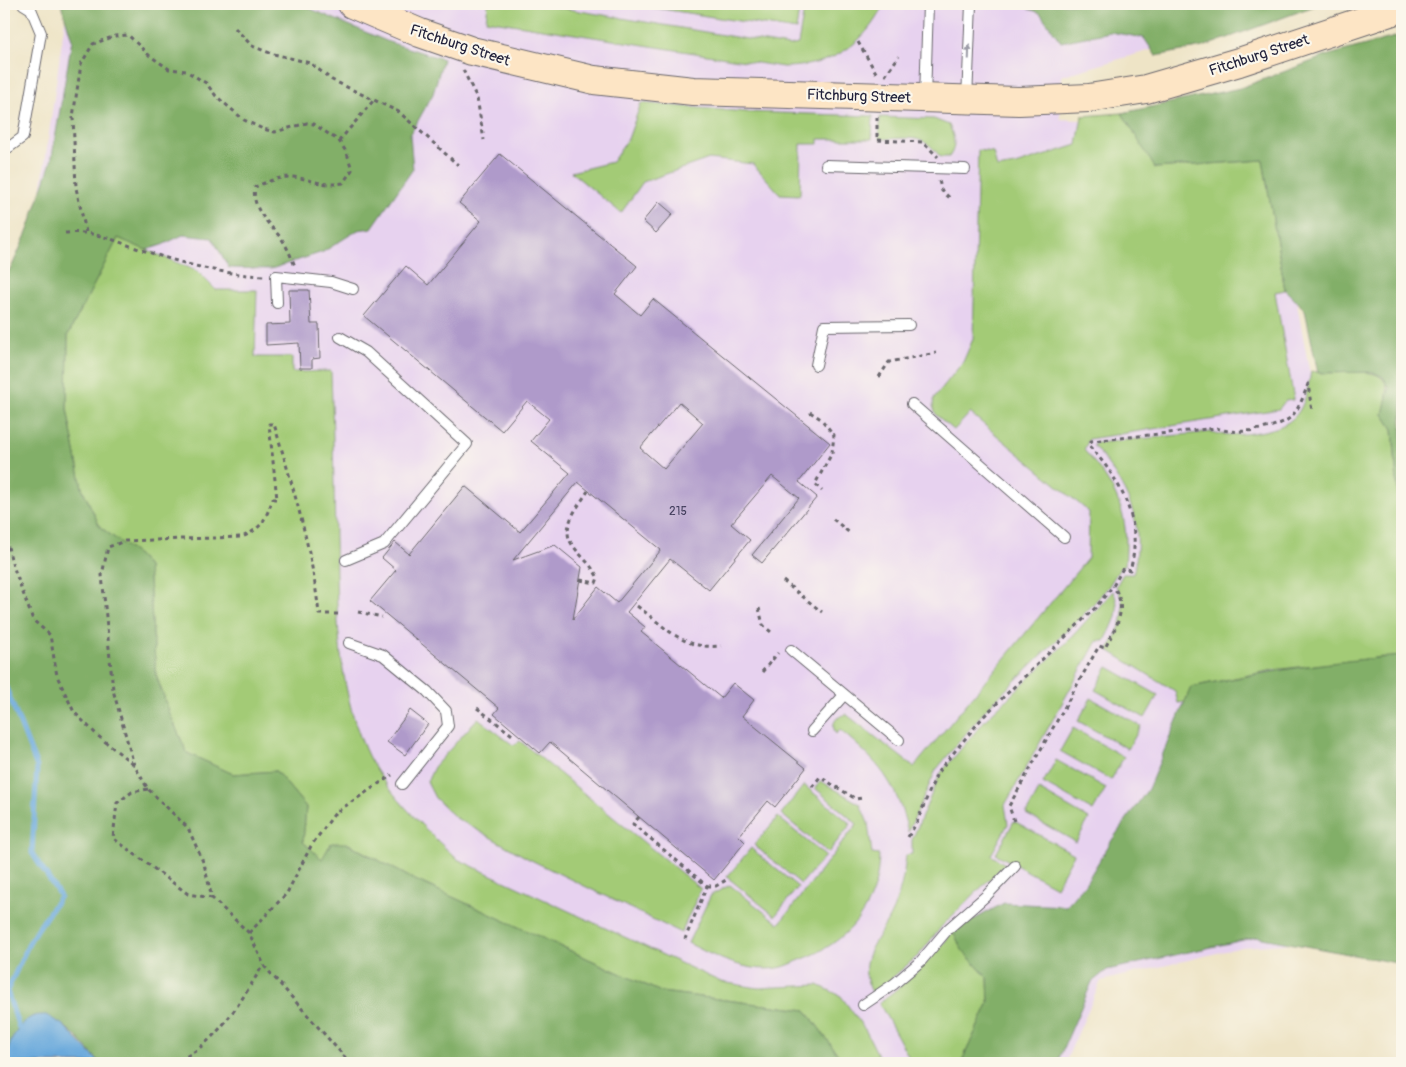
<svg xmlns="http://www.w3.org/2000/svg" width="1406" height="1067" viewBox="0 0 1406 1067" font-family="Pangolin,sans-serif">
	<style>
		.built { fill: #e7d2ef }
		.green { fill: #a3cb76; stroke: #627658 }
		.forest { fill: #82af67; stroke: #526851 }
		.water { fill: #69a9dc; stroke: #46668c }
		.lines { fill: none; stroke-linecap: round; stroke-linejoin: round }
		.stream { stroke: #69a9dc; stroke-width: 5 }
		.building { fill: #af9aca; fill-rule: evenodd }
		.lane-casing { stroke: #69666c; stroke-width: 12 }
		.secondary-casing { stroke: #69666c; stroke-width: 30 }
		.path { stroke: #69666c; stroke-width: 3; stroke-dasharray: 4 4; stroke-linecap: butt }
		.lane { stroke: #fff; stroke-width: 10 }
		.secondary { stroke: #fde5c5; stroke-width: 28 }
		.oneway { fill: #9c9ca7 }
		.labels { text-anchor: middle; stroke-width: 4.5; stroke-linejoin: round; paint-order: stroke }
		.number-label { font-size: 12px; fill: #45405f }
		.street-label { font-size: 15px; fill: #22223b; stroke: #fbf7ec }
	</style>
	<rect width="100%" height="100%" fill="#fbf7ec"/>
	<filter id="ink" filterUnits="userSpaceOnUse"><feTurbulence type="fractalNoise" baseFrequency=".02" numOctaves="2"/><feDisplacementMap in="SourceGraphic" scale="10" xChannelSelector="R" yChannelSelector="G"/><feConvolveMatrix kernelMatrix="1 2 1 2 8 2 1 2 1" color-interpolation-filters="sRGB"/></filter>
	<filter id="wash" filterUnits="userSpaceOnUse"><feTurbulence type="fractalNoise" baseFrequency=".0096" numOctaves="4" result="noise"/><feDisplacementMap in="SourceGraphic" scale="20" xChannelSelector="R" yChannelSelector="G"/><feGaussianBlur stdDeviation="1.12" result="paint"/><feColorMatrix in="noise" values="0 0 0 0 0 0 0 0 0 0 0 0 0 0 0 0 0 1.4 0 .05"/><feComposite in="paint" operator="in"/></filter>
	<g filter="url(#wash)">
		<rect width="100%" height="100%" fill="#eee4c6"/>
		<polygon class="built" points="67,4 1310,4 1061,76 1060,119 1146,124 1263,122 1313,390 1402,452 1402,936 1242,947 1101,981 1065,1063 100,1063 4,458"/>
		<g class="green">
			<path d="M488,4H538L789,46L798,44L805,4H884C864,46 830,67 783,67L486,20Z"/>
			<polygon points="630,4 800,4 796,30"/>
			<polygon points="641,103 747,112 873,116 872,139 819,139 819,144 801,144 800,195 780,194 753,164 709,159 643,182 621,213 571,172 612,162 628,139"/>
			<path d="M1122,113L1156,168L1263,160L1285,290L1275,292L1294,400L1285,401L1279,409L1089,439L1084,450C1117,488 1130,514 1125,565L1120,568L1109,586L1087,611L986,709L936,770L908,832C896,781 879,763 840,730L836,734C830,723 836,717 846,714L914,767L1088,558L1089,512L970,413L954,430L936,415L933,406L934,398L963,362L973,339L978,150L993,152L997,168L1015,165L1077,145L1082,116Z"/>
			<path d="M880,117L934,119L949,125C954,137 957,146 949,157H940C923,132 907,139 879,139Z"/>
			<path d="M118,238L197,271L216,290H257L255,357H292V372L331,371C333,426 334,482 335,537C337,610 336,681 365,749C381,787 427,831 457,859L721,982L758,988L818,985L841,996L866,1031L882,1063H844L806,1010L661,992L413,879L347,843L322,859L303,842L306,807L276,771L233,774L187,753L170,714L156,675L148,567L139,556L100,527L82,488L67,409L68,335Z"/>
			<path d="M1311,371C1348,379 1403,353 1383,414L1393,429L1402,547V691L1384,657L1273,670L1191,687L1186,702L1178,703L1175,691L1108,650C1122,626 1129,611 1116,586L1123,574H1133C1147,522 1126,485 1093,445L1096,443L1211,432C1226,436 1237,435 1252,433C1297,427 1304,413 1311,371Z"/>
			<path d="M1113,591C1123,610 1113,624 1105,641H1097L1005,805L1008,824L991,855L1005,864L942,926L919,955L873,994C854,960 876,944 890,916C900,896 904,877 906,855L912,854V840L940,774L986,719L1069,640Z"/>
			<polygon points="1108,667 1158,695 1145,718 1095,690"/>
			<polygon points="1091,698 1141,726 1128,749 1078,721"/>
			<polygon points="478,718 513,745 520,741 701,889 681,933 529,859 456,818 435,798 427,782 434,767"/>
			<polygon points="1073,728 1124,757 1111,780 1060,751"/>
			<polygon points="1056,760 1106,788 1093,811 1043,783"/>
			<path d="M821,781L860,804L868,823L872,854L879,855C878,907 848,943 800,960C793,963 785,967 778,968C747,973 715,957 688,943L711,895L730,885L779,924L857,824L815,788Z"/>
			<polygon points="804,785 851,824 828,853 781,814"/>
			<polygon points="1039,790 1089,819 1076,842 1026,814"/>
			<polygon points="778,817 825,856 801,884 754,845"/>
			<polygon points="1014,821 1074,854 1056,887 996,854"/>
			<polygon points="751,848 798,887 775,916 727,877"/>
			<path d="M953,931L962,950L988,978L989,1002L961,1063H912L879,1003C908,981 932,960 953,931Z"/>
		</g>
		<g class="forest">
			<path d="M61,4H299L389,42L443,59L433,94L410,135L413,169L372,228L358,230L323,252L271,269L229,268L212,238L183,235L162,245L146,250L118,238L68,335L67,409L82,488L100,527L139,556L148,567L156,675L170,714L187,753L233,774L276,771L306,807L303,842L322,859L331,843H346L413,879L661,992L806,1010L844,1063H100C82,1043 63,1015 33,1016L6,1056L8,1063H4V277L12,266L28,230L51,162L72,40Z"/>
			<polygon points="1017,4 1320,4 1203,47 1156,56 1144,38 1110,32 1061,42 1040,13"/>
			<polygon points="1402,35 1402,547 1393,429 1383,414 1389,388 1383,377 1373,372 1318,373 1305,310 1285,290 1263,160 1155,168 1122,113 1240,88 1329,55"/>
			<path d="M1402,656V964L1257,937L1107,970L1092,982L1057,1063H961L989,1002L988,978L962,950L953,931L1004,903L1066,906L1085,884L1112,840L1148,789L1191,687C1263,672 1329,661 1402,656Z"/>
		</g>
		<path class="water" d="M46,1015L63,1025L100,1063H8C4,1048 19,1021 34,1016C37,1015 43,1015 46,1015Z"/>
		<g class="lines">
			<polyline class="stream" points="4,683 37,767 32,853 60,896 31,939 7,991 19,1028"/>
		</g>
		<g id="blocks">
			<g class="building">
				<path d="M500,154L637,266L615,294L640,315L653,299L830,443L799,482L817,497L762,563L752,555L799,498L772,476L731,524L750,540L709,590L670,559L627,612L645,627L641,632L721,698L733,683L754,700L742,716L806,768L775,807L768,801L739,836L745,842L714,880L550,742L540,753L494,714L499,708L370,601L396,570L382,558L395,542L409,554L465,486L520,532L570,473L531,441L549,419L527,401L502,431L364,316L406,266L428,285L481,221L459,203ZM679,402L703,423L664,469L640,448ZM578,482L661,550L617,603L598,587L573,619L582,567L555,545L513,560Z"/>
				<polygon points="659,202 673,214 656,233 643,221"/>
				<polygon points="289,290 309,290 311,324 319,324 320,358 312,359 312,368 300,368 299,343 266,345 266,325 290,324"/>
				<polygon points="410,710 428,724 405,755 387,742"/>
			</g>
		</g>
	</g>
	<g filter="url(#ink)">
		<use href="#blocks" fill-opacity="0" stroke="#69666c" stroke-width="1"/>
		<g class="lines">
			<g class="lane-casing">
				<g id="lane">
					<polyline points="925,98 928,4"/>
					<polyline points="967,99 971,4"/>
					<polyline points="4,147 8,148 23,137 41,33 31,9 23,4"/>
					<polyline points="826,165 965,169"/>
					<polyline points="277,303 276,276 331,282 353,289"/>
					<polyline points="340,337 366,352 467,444 384,544 346,560"/>
					<polyline points="816,365 824,326 909,325"/>
					<polyline points="912,404 1064,537"/>
					<polyline points="349,643 383,655 427,691 446,711 448,726 402,784"/>
					<polyline points="791,650 899,740"/>
					<polyline points="812,731 844,695"/>
					<polyline points="863,1005 894,984 921,961 948,929 987,895 1015,866"/>
				</g>
			</g>
			<g class="secondary-casing">
				<polyline id="secondary" points="352,4 420,33 472,51 594,80 693,91 1019,101 1089,98 1146,89 1239,62 1402,8"/>
			</g>
			<g class="path">
				<polyline points="235,28 252,46 270,53 310,63 332,80 399,112 458,165"/>
				<polyline points="858,42 878,76"/>
				<polyline points="463,70 477,98 484,140"/>
				<polyline points="885,76 899,56"/>
				<polyline points="877,117 877,140 923,142 938,157"/>
				<polyline points="339,141 373,101"/>
				<polyline points="939,181 942,191 951,199"/>
				<path d="M86,232L76,188L73,117L81,64L93,44L115,36L128,35L150,56L169,69L186,71L206,83L216,96L244,120L263,129L275,132L307,123L314,124L339,141L347,153L352,170L343,183C322,187 312,179 293,177C281,176 266,182 255,187C251,209 268,222 281,238C287,246 291,257 295,266"/>
				<path d="M65,233C92,230 113,240 139,249C180,263 222,275 266,276"/>
				<polyline points="879,377 889,362 936,353"/>
				<polyline points="810,412 821,419 834,435 832,453 815,484 822,491"/>
				<polyline points="833,519 851,534"/>
				<polyline points="4,531 12,563 33,620 50,635 57,676 74,712 98,736 133,764"/>
				<path d="M580,580L596,583L598,578C592,565 582,558 574,547C558,529 578,507 588,491"/>
				<polyline points="783,581 822,612"/>
				<path d="M637,606C666,627 682,650 721,646"/>
				<polyline points="759,608 763,625 771,632"/>
				<polyline points="358,612 382,617"/>
				<path d="M338,614H319C312,549 293,487 274,424H269L277,499H273C265,519 263,528 242,537L125,541L108,547L102,575L113,690L134,765L148,789L188,828L204,864L212,898L249,933L265,967L350,1063"/>
				<polyline points="762,672 778,653"/>
				<polyline points="477,708 515,737"/>
				<polyline points="812,787 820,777 856,799 862,798"/>
				<polyline points="148,789 132,792 117,803 113,838 188,894 212,898"/>
				<polyline points="639,817 633,824 707,886 685,939"/>
				<path d="M1014,821L1009,806L1099,646L1105,648C1116,626 1129,609 1113,586"/>
				<path d="M908,837L917,822L937,773L983,717L1095,608L1113,586L1123,568L1130,570C1144,523 1121,480 1089,446L1091,441L1217,428C1232,436 1280,429 1292,416C1300,407 1304,395 1308,384L1312,412"/>
				<polyline points="707,886 716,886 726,880"/>
				<polyline points="249,933 287,893 311,846 335,813 392,775"/>
				<path d="M172,1063C215,1048 241,1001 263,965"/>
			</g>
			<use href="#lane" class="lane"/>
			<use href="#secondary" class="secondary"/>
		</g>
		<defs><path id="oneway-solid" d="M-6-.8H1V-3.2L6.5 0L1 3.2V.8H-6Z" transform="scale(1.25)"/></defs>
		<use class="oneway" href="#oneway-solid" transform="translate(969 52) rotate(-88)"/>
	</g>
	<g class="labels">
		<g class="number-label">
			<text x="678" y="515">215</text>
		</g>
		<g class="street-label">
			<text transform="translate(460 45) rotate(18)" y="5">Fitchburg Street</text>
			<text transform="translate(1259 55) rotate(-18)" y="5">Fitchburg Street</text>
			<text transform="translate(859 96) rotate(2)" y="5">Fitchburg Street</text>
		</g>
	</g>
	<rect width="1406" height="1067" fill="none" stroke="#fbf7ec" stroke-width="20"/>
</svg>
